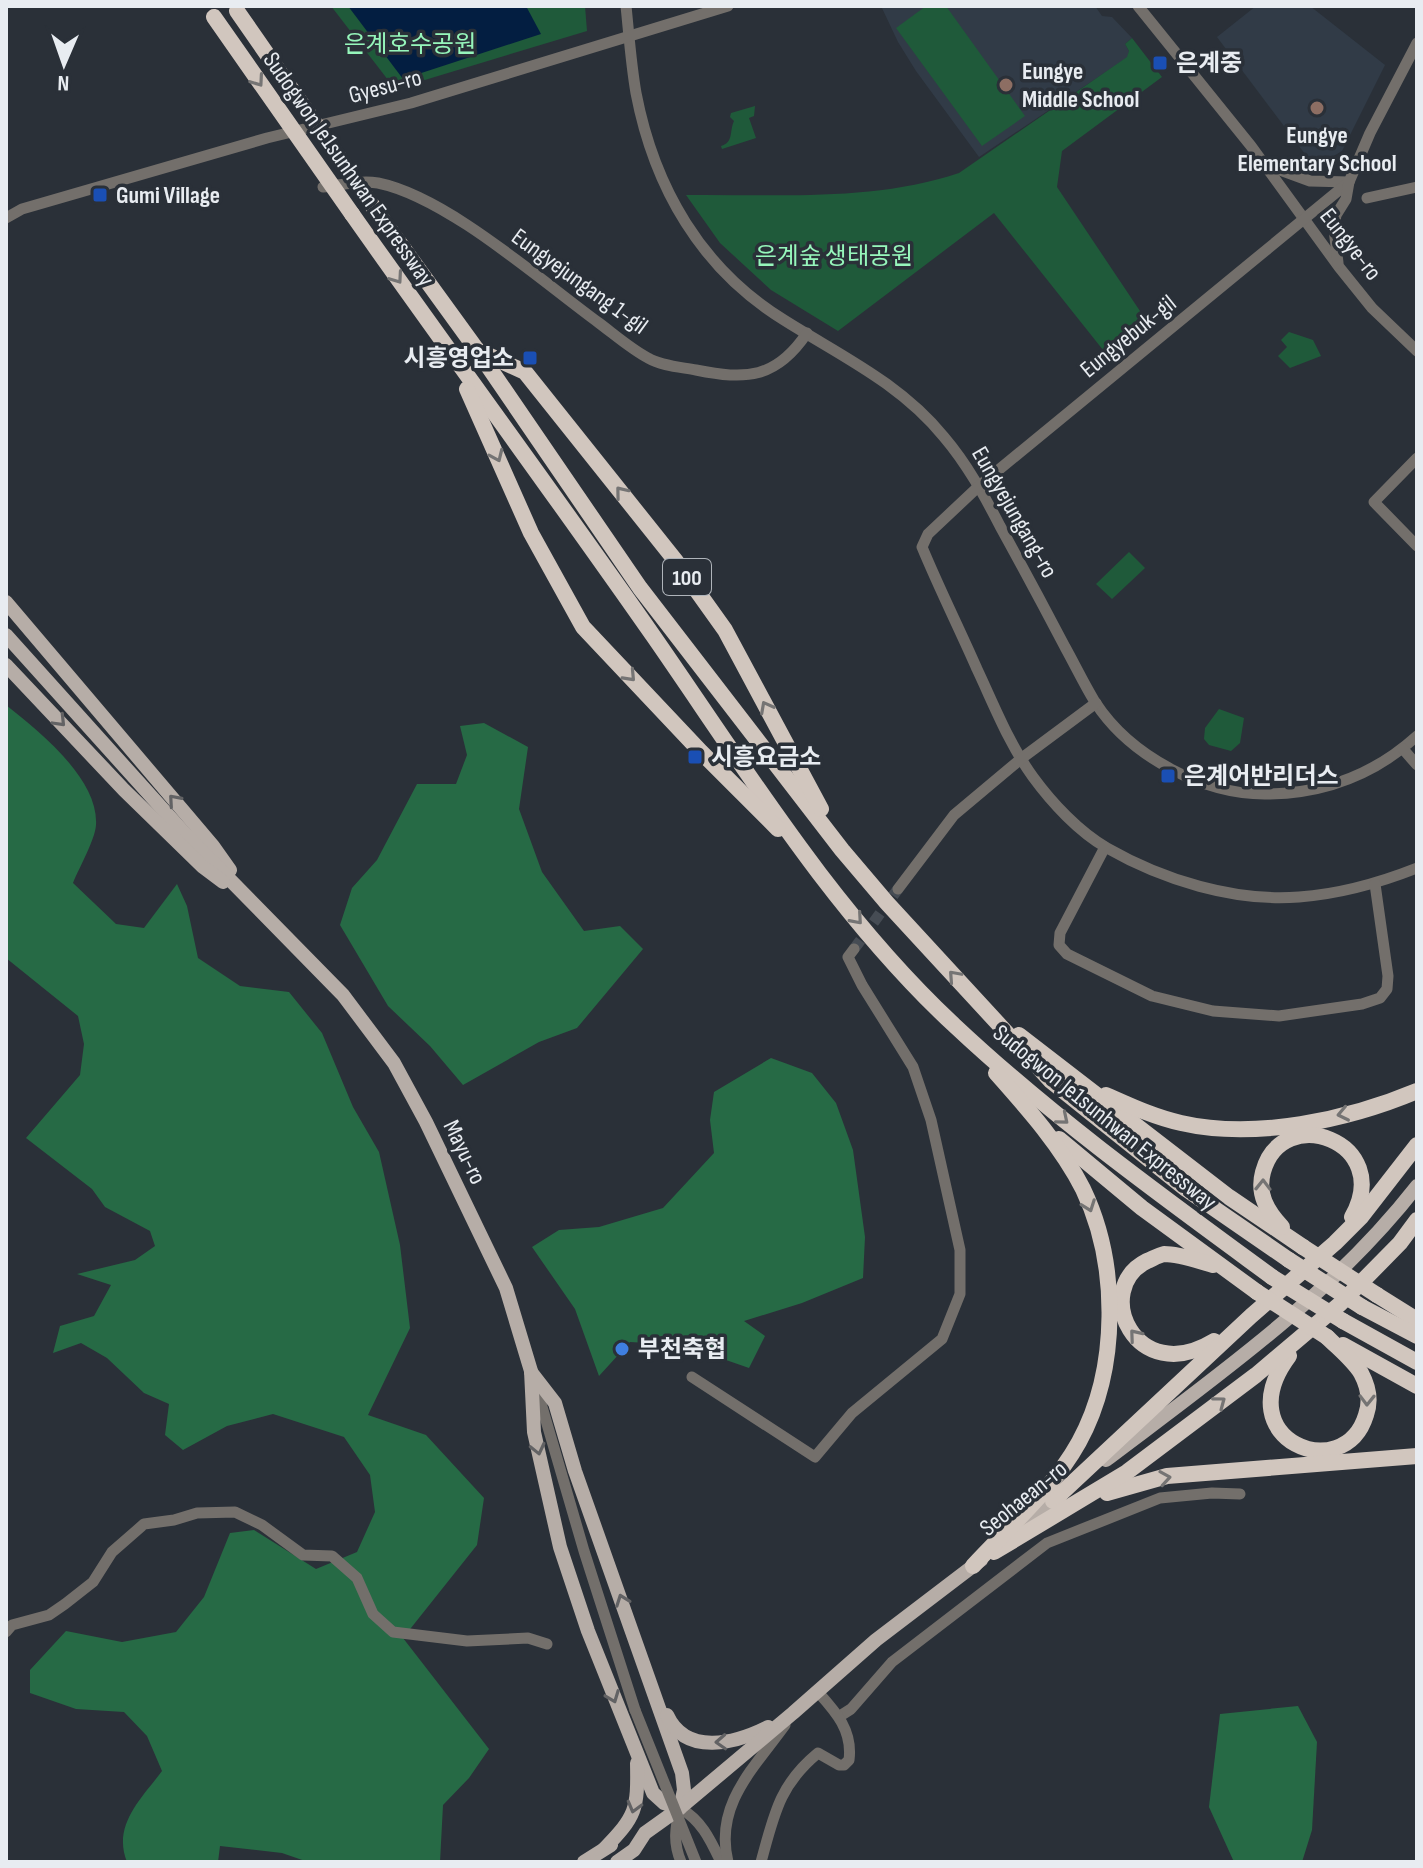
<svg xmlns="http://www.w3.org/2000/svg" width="1423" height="1868" viewBox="0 0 1423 1868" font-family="'Sofia Sans Condensed','Noto Sans KR',sans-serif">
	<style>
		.built { fill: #313b47 }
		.green { fill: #1f5a3a }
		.forest { fill: #266a45 }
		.water { fill: #031e41 }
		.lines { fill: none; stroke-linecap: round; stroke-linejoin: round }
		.minor-tunnel { stroke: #464c54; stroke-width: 11; stroke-dasharray: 11 5.5; stroke-linecap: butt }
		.minor { stroke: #736f6b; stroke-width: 11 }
		.major { stroke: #b6ada7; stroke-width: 14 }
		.highway { stroke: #d1c6be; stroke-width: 16 }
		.minor-bridge { stroke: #736f6b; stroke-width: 11 }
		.highway-bridge { stroke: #d1c6be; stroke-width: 16 }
		.oneway { stroke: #757474 }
		.oneway2 { stroke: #626264 }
		.transit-dot { fill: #1a4fb4; stroke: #2a3038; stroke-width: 3 }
		.education-dot { fill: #8d6e63; stroke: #2a3038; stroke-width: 3 }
		.shop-dot { fill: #3f7fe0; stroke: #2a3038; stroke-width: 3 }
		.labels { text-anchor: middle; stroke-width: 7; stroke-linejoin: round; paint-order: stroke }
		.shield { fill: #2a3038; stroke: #afb4ba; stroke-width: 2 }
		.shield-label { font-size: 22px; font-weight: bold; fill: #e8ecf1 }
		.park-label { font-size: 24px; fill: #96f6bb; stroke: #2a3038 }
		.poi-label { font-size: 24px; font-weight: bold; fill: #e8ecf1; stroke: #2a3038; text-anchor: start }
		.street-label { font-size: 24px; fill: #e8ecf1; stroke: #2a3038 }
	</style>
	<rect width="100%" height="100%" fill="#2a3038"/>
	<g class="built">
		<polygon points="881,6 1095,6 1102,16 1112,17 1132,38 1125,44 1129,51 1128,57 979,157 916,71 898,42"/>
		<polygon points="1256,6 1310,6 1385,65 1342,151 1327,160 1308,158 1217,37"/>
	</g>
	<g class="green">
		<polygon points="331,6 585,6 587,31 395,89"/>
		<polygon points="926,6 946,6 1025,116 982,146 896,28"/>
		<path d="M1132,38L1162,77L1062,151L1057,187L1148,323L1107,355L994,213L838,331L771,290L720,243L686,195C776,194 873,202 959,173L1127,57L1129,51L1125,44Z"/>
		<path d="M755,106L754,116L749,118L756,138L722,149L721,146C734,142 729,132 734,121L730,117L731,113Z"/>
		<polygon points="1289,332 1313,340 1321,356 1290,368 1278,356 1287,347 1281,340"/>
		<polygon points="1129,552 1145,568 1112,599 1096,584"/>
		<polygon points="1219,709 1244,718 1240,743 1231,751 1209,745 1204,739 1205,728"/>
	</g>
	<g class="forest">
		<path d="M6,705C39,731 99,779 96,825C95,840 79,868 73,883L116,924L144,928L177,884L187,906L198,958L240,986L289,992L322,1033L353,1107L379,1152L400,1245L410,1328L368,1415L426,1435L484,1498L477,1545L403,1638L489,1749L469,1778L443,1805L440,1862H308L282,1853L220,1846L218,1862H127C112,1825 142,1798 162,1771L147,1736L124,1712L76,1709L30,1693V1670L66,1631L122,1642L176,1632L204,1597L230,1533L254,1530L316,1569L357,1552L375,1512L370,1475L344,1437L273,1414L227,1426L183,1450L165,1435L169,1404L144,1393L107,1358L81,1343L53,1353L60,1326L94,1316L111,1285L77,1274L135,1260L155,1246L150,1231L105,1207L92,1189L26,1138L80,1075L84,1044L78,1016L6,958Z"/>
		<polygon points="484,723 528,747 519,809 542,872 584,931 620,926 643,949 577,1028 539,1042 463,1085 430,1046 388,1006 340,925 352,888 377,860 417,784 456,784 467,755 460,726"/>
		<polygon points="771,1058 812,1073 836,1103 853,1150 865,1237 863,1278 802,1303 744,1321 765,1336 749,1368 726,1360 698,1346 630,1342 599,1376 575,1309 532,1247 559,1230 599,1227 663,1208 714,1153 710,1120 714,1092"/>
		<polygon points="1298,1706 1317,1742 1312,1830 1302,1862 1234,1862 1209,1807 1220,1714"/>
	</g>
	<polygon class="water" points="348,6 526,6 541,34 403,79"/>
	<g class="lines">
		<polyline class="minor-tunnel" points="854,949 898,889"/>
		<g class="minor">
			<path d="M626,6C629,35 631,64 636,93C654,187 701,269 784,320C841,356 900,383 944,437C967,464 984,495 1000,526C1022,566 1044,607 1065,647C1075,665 1084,684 1095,702C1130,756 1204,796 1270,794C1326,793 1376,773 1417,736"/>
			<polyline points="1138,6 1251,146 1339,267 1372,308 1417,351"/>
			<polyline points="1266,165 1310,181 1349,182"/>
			<path d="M1349,182L979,486L928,534L922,547C939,588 959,628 977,669C994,705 1009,744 1033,777C1052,803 1079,832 1107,848C1163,880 1234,902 1299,897C1340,894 1379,883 1417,868"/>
			<path d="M323,187C341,185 360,180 378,183C447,197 540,280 599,323C615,335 631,349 648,358C662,366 680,367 696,370C746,380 776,379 807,333"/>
			<polyline points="1367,198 1417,187"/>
			<polyline points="6,218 22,209 267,138 411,103 728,6"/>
			<polyline points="1338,263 1334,229 1336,215 1346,199 1349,182 1370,133 1417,43"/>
			<polyline points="1417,458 1374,502 1417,546"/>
			<polyline points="1403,749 1417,765"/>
			<polyline points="1105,847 1060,933 1059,945 1067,954 1152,996 1213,1011 1279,1016 1362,1004 1380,998 1387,989 1388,976 1375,884"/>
			<polyline points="898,889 954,815 1022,758 1096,703"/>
			<polyline points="692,1377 815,1457 852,1413 942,1339 960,1294 960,1250 931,1120 913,1067 862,985 848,957 854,949"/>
			<polyline points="536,1386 584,1551 635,1710"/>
			<polyline points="6,1632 12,1625 49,1615 65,1604 93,1582 112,1552 144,1524 174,1520 197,1513 235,1512 262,1525 303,1555 332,1556 357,1578 373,1614 393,1632 467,1641 528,1638 547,1644"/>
			<polyline points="840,1716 851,1709 892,1662 1047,1543 1160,1498 1212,1493 1240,1494"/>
			<path d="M681,1862C673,1843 675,1828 680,1808C702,1821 710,1839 721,1862"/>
			<path d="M728,1862C714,1805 754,1768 785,1725"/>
			<path d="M761,1862C774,1815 779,1785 818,1753L839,1765H844L849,1760C853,1730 835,1711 817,1691"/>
		</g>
		<g class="major">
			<polyline points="6,602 213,846 230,870"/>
			<polyline points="6,635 186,835 343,995 394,1063 426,1122 506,1288 531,1371 534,1432 560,1547 588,1631 653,1793 664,1803 680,1808"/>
			<polyline points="6,665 124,790 203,867 223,882"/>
			<polyline points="531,1372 555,1403 575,1471 682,1773 684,1790 680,1808"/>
			<path d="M1106,1460C1217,1376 1331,1296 1417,1186"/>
			<polyline points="1012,1534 1061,1495"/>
			<path d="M667,1715C686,1757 736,1743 768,1727"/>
			<path d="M604,1849C636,1816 638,1810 637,1763"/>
			<polyline points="584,1862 611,1845"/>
			<polyline points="617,1862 634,1850 645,1833 680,1808 793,1713 876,1640 981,1560"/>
		</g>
		<g class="highway">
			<polyline points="374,208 477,350 640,588 842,850 887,903 1051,1081 1186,1189 1289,1260"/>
			<path d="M352,214C452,356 555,495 654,637C747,771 834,913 954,1025C1053,1118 1163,1197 1272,1277"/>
			<polyline points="479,351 525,372 675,560 725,630 821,809"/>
			<polyline points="467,389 531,533 583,627 701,752 778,829"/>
			<polyline points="1019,1035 1229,1197 1303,1247"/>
			<path d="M1106,1095C1131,1106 1154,1117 1181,1123C1255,1140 1348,1120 1417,1091"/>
			<polyline points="1059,1139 1142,1208 1257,1292"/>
			<path d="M1282,1227C1267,1211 1257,1194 1263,1172C1282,1101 1395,1142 1352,1217"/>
			<path d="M1213,1265C1198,1261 1180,1254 1164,1254C1159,1255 1152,1259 1147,1261C1091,1289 1135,1389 1214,1341"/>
			<polyline points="1377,1295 1417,1320"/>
			<polyline points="1362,1307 1417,1336"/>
			<polyline points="1343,1321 1417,1362"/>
			<polyline points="1343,1345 1417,1386"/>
			<path d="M1289,1356C1226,1440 1344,1487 1366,1415C1371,1401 1368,1386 1361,1373C1353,1360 1338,1348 1327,1337"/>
			<polyline points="1107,1493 1167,1476 1417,1456"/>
			<polyline points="1053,1501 1251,1316 1335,1243 1361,1217 1417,1145"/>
			<polyline points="994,1552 1127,1472 1256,1375 1340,1304 1400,1243 1417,1220"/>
			<path d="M973,1566C1009,1527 1053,1489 1079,1442C1119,1369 1119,1264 1083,1189C1061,1146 1028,1109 996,1073"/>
		</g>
		<polyline class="minor-bridge" points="635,1710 696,1862"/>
		<g class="highway-bridge">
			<polyline points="237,11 374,208"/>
			<polyline points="214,17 352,214"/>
			<polyline points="1303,1247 1377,1295"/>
			<polyline points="1289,1260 1362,1307"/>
			<polyline points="1272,1277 1343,1321"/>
			<polyline points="1257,1292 1327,1337"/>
		</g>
	</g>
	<defs><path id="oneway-chevron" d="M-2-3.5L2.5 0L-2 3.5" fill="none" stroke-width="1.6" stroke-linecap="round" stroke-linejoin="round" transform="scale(2)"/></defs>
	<g class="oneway">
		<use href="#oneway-chevron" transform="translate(258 81) rotate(55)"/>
		<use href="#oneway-chevron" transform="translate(397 278) rotate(55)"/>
		<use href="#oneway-chevron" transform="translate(497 456) rotate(66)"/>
		<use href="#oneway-chevron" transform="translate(621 492) rotate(-129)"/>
		<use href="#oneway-chevron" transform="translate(630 676) rotate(47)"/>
		<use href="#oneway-chevron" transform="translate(766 707) rotate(-118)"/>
		<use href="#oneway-chevron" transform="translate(857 919) rotate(49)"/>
		<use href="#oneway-chevron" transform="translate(954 976) rotate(-132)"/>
		<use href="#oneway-chevron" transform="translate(1343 1114) rotate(168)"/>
		<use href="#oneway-chevron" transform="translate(1063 1119) rotate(40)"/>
		<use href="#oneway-chevron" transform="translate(1263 1185) rotate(-89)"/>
		<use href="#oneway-chevron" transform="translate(1089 1206) rotate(70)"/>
		<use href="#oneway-chevron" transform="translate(1135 1335) rotate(-130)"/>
		<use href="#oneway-chevron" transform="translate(1367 1400) rotate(91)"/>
		<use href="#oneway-chevron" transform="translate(1220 1402) rotate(-37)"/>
		<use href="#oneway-chevron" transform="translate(1165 1478) rotate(-9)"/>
	</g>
	<g class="oneway2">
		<use href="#oneway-chevron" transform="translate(60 721) rotate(46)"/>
		<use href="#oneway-chevron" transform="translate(174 800) rotate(-131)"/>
		<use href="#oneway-chevron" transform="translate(538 1449) rotate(77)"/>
		<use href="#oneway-chevron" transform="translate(622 1600) rotate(-110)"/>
		<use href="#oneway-chevron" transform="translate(613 1697) rotate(69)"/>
		<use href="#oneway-chevron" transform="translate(721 1742) rotate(177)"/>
		<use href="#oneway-chevron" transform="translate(634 1807) rotate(105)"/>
	</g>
	<g class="transit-dot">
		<rect x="1152" y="55" width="16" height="16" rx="4"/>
		<rect x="92" y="187" width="16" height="16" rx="4"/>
		<rect x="522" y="350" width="16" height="16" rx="4"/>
		<rect x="687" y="749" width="16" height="16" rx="4"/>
		<rect x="1160" y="768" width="16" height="16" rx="4"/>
	</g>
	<g class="education-dot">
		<circle cx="1006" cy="85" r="8"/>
		<circle cx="1317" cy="108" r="8"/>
	</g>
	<circle class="shop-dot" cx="622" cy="1349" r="8"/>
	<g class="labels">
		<rect class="shield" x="663" y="559" width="48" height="36" rx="6"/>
		<g class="shield-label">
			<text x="687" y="585">100</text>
		</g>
		<g class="park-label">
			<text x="410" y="52">은계호수공원</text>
			<text x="834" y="264">은계숲 생태공원</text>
		</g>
		<g class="poi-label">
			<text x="1176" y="71">은계중</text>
			<text x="1022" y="79">Eungye<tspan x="1022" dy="28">Middle School</tspan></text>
			<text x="1317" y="143" text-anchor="middle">Eungye<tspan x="1317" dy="28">Elementary School</tspan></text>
			<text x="116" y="203">Gumi Village</text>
			<text x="514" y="366" text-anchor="end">시흥영업소</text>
			<text x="711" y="765">시흥요금소</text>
			<text x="1184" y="784">은계어반리더스</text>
			<text x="638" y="1357">부천축협</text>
		</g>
		<g class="street-label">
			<text transform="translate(385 86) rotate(-15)" y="8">Gyesu-ro</text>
			<text transform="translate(349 169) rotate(55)" y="8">Sudogwon Je1sunhwan Expressway</text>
			<text transform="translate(1351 244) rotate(52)" y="8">Eungye-ro</text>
			<text transform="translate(580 281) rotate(36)" y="8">Eungyejungang 1-gil</text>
			<text transform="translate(1128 336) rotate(-39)" y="8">Eungyebuk-gil</text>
			<text transform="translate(1015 512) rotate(60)" y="8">Eungyejungang-ro</text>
			<text transform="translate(1105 1117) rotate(39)" y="8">Sudogwon Je1sunhwan Expressway</text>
			<text transform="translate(465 1152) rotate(64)" y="8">Mayu-ro</text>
			<text transform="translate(1023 1498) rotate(-39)" y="8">Seohaean-ro</text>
		</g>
	</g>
	<rect width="1423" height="1868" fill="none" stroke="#e8ecf1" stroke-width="16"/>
	<g transform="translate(64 64) rotate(182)" stroke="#2a3038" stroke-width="6" paint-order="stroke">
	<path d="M0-6L14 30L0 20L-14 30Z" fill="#e8ecf1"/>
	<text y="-12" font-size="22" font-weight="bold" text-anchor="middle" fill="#e8ecf1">N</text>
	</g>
</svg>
